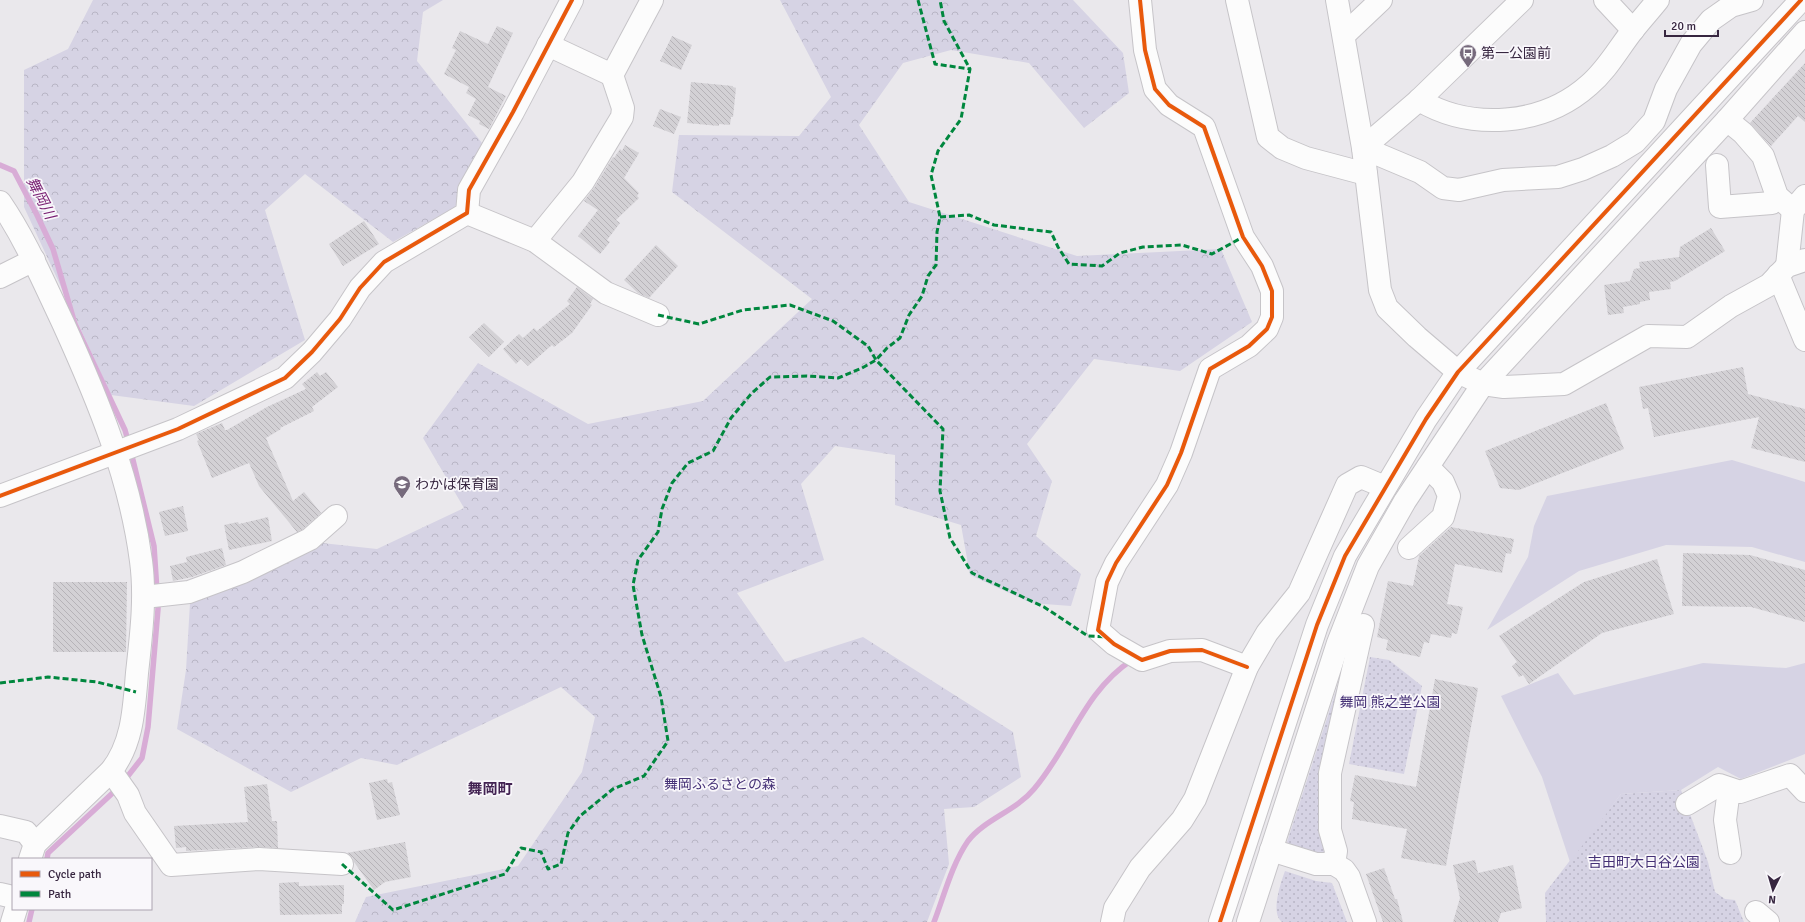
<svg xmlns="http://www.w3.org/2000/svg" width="1805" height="922" viewBox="0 0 1805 922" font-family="Signika,'Noto Sans JP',sans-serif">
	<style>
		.grass { fill: url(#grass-dots) }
		.forest { fill: url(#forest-crowns) }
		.garden { fill: #d6d3e4 }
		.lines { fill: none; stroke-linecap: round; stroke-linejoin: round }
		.stream { stroke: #d8acd6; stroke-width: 5.5 }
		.building { fill: url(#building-back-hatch) }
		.minor-casing { stroke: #c6c4c8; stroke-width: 24 }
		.minor { stroke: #fcfcfc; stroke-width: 22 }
		.quiet { stroke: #00873e; stroke-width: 3; stroke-dasharray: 6 3; stroke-linecap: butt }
		.cycleway-casing { stroke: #f9f7fb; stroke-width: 6 }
		.cycleway { stroke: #e8590c; stroke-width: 4 }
		.labels { text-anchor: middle; stroke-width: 3.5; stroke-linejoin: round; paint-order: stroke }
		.poi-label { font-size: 14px; fill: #372640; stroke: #f9f7fb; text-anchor: start }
		.park-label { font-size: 14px; fill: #453176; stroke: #f9f7fb }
		.water-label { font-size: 15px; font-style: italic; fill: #7a2274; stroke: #f9f7fb }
		.neighbourhood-label { font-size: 15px; font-weight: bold; fill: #422252; stroke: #f9f7fb }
	</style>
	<defs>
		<pattern id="grass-dots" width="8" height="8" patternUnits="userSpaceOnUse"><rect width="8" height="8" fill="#d6d3e4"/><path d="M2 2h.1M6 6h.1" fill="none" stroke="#b8b5c5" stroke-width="1.8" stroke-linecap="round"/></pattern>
		<pattern id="forest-crowns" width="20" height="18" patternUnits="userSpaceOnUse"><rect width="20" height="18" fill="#d6d3e4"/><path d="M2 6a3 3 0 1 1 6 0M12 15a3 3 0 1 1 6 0" fill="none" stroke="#b8b5c5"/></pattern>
		<pattern id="building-back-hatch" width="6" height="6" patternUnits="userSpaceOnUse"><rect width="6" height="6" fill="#d3d1d5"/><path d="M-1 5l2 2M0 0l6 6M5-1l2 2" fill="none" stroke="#b6b3b8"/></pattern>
	</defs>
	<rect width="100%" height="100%" fill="#eae8ec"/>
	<g class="grass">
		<polygon points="1370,657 1389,660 1422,686 1404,774 1349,764"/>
		<polygon points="1341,675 1327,850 1319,856 1290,847 1287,842"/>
		<polygon points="1681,790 1708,862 1715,892 1725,899 1735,900 1744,922 1546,922 1545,893 1621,794"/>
		<path d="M1285,871L1316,881L1332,883L1347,922H1282C1270,913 1281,882 1285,871Z"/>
	</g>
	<g class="forest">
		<polygon points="93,0 443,0 423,12 417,61 482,143 455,207 393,242 305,174 265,210 305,340 194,406 111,395 24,207 24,70 68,49"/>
		<polygon points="780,0 1073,0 1123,53 1129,93 1084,128 1029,63 951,50 903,63 859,125 909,202 1077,256 1221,249 1252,322 1180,371 1094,359 1027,444 1052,481 1036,536 1081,574 1071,606 1031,603 970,575 961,525 895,505 895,455 835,446 801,484 824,560 737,593 785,662 863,637 1013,732 1021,777 974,807 944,809 949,864 927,922 355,922 366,897 518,866 582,772 595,717 561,687 397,765 361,758 291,792 177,729 186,670 190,603 322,543 377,549 464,508 423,438 478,363 588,424 703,401 812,299 672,192 679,135 799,136 831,97"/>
	</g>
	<g class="garden">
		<polygon points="1732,460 1805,482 1805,562 1752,547 1666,545 1579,571 1487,630 1528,557 1534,526 1547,496"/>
		<polygon points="1703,663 1786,668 1805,663 1805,754 1741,779 1718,767 1681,790 1621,794 1570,862 1542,777 1501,696 1558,673 1574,695"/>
	</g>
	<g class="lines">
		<g class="stream">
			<polyline points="0,165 14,171 37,215 53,249 75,324 125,430 129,444"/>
			<polyline points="131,452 154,546 157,591"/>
			<polyline points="124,781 142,758 148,727 158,609 158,599"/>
			<polyline points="47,859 48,853 118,788"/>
			<polyline points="29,922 32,909"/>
			<path d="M934,922C944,896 952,864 968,841C985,819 1016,811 1034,789C1070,747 1084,691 1132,660"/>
		</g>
	</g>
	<g class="building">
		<polygon points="497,26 513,33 488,87 506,96 489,129 479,124 480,121 468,115 476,99 466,93 469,87 444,74 456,50 452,48 460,31 488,44"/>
		<polygon points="672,36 692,45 681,70 660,61"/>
		<polygon points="1805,63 1805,122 1798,116 1771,146 1750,123"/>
		<polygon points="691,82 733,86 733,87 736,88 733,117 731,117 730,125 719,124 719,126 687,123"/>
		<polygon points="660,109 681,117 674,134 653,126"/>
		<polygon points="625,145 639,153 624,178 639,193 637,196 639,198 616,220 620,223 607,240 610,242 600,254 578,236 598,210 584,201 594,188 613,157 614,158 620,149 622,151"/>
		<polygon points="364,221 379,244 343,266 329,244"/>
		<polygon points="1711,228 1725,251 1675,281 1670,282 1671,289 1649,292 1650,300 1640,302 1640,304 1623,307 1624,313 1608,315 1604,285 1630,281 1634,269 1640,268 1639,262 1679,257 1680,247"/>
		<polygon points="656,245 678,266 649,298 638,293 624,280"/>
		<polygon points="577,287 593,299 590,304 592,305 572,333 554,347 552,345 528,366 521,359 516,364 503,349 519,334 523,338 534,328 537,331 570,304 567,301"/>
		<polygon points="484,323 504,342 489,357 469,337"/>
		<polygon points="1743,367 1748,394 1805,409 1805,462 1751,448 1759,417 1654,437 1648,408 1643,409 1639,387"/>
		<polygon points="317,372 320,376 326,372 338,387 312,407 314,411 280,428 281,429 266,438 293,501 304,492 321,513 303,529 297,532 259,486 249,463 212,478 197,441 199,440 196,434 222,423 225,430 227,430 267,407 306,389 302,384"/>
		<polygon points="1606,403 1624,449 1519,490 1500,488 1485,451"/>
		<polygon points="183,506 188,531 165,536 159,512"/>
		<polygon points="268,517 272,541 229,550 224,525 238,522 239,524"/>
		<polygon points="1451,527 1514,539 1511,554 1506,553 1502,573 1455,564 1447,604 1463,607 1457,634 1452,633 1451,638 1431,634 1429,643 1424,642 1420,657 1386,650 1388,640 1377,637 1388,581 1413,586 1419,556"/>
		<polygon points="222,548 226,565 192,577 173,581 170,566 187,562 186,557"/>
		<polygon points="1683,553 1750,555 1805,570 1805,622 1751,607 1682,606"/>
		<polygon points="1657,559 1674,614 1602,633 1529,684 1523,675 1519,677 1512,666 1517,662 1499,636 1584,582"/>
		<polygon points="53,582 127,582 126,652 53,652"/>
		<polygon points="1435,679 1478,688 1446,866 1401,858 1407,829 1352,819 1354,802 1350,801 1355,775 1416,787"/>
		<polygon points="387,779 388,783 392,782 400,815 377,820 369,783"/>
		<polygon points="267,784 272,821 277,821 278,848 258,847 186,851 186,847 176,848 174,826 248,822 244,787"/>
		<polygon points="405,842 411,877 385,882 374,890 354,862 353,858 347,853"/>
		<polygon points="1475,860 1478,873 1513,865 1522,908 1501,913 1498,922 1453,922 1460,898 1453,865"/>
		<polygon points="1384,868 1395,899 1397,899 1403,922 1383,922 1366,874"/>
		<polygon points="299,882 299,886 344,885 344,904 342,904 342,914 280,915 279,883"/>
	</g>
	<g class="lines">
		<g class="minor-casing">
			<g id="minor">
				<polyline points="1140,0 1145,50 1155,89 1169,105 1204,127 1243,237 1262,266 1272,291 1272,317 1267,329 1249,346 1210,369 1181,453 1167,485 1116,563 1107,582 1098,630 1114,644 1142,660 1170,651 1202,650 1247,667"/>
				<polyline points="1237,0 1268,137 1282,148 1306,158 1366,174"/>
				<polyline points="1337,0 1363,148 1380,290 1387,308 1417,337 1458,372 1483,384 1504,387 1564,384 1648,336 1687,337 1731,306 1769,285 1787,266 1805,260"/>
				<polyline points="1522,0 1419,100 1363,148 1420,172 1443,188 1459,190 1503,180 1558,177 1583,169 1612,156 1635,142 1654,121 1666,89 1691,44 1711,20 1731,6 1752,0"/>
				<polyline points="1605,0 1633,30"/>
				<polyline points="1344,35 1381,0"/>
				<polyline points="548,45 612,75 652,0"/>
				<path d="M1419,100C1471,131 1543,126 1589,85C1607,70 1618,49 1633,30C1641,20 1650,10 1658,0"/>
				<polyline points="1727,120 1743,133 1763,156 1777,196 1793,210"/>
				<polyline points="1717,165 1720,207 1772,203 1777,196"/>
				<path d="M0,202C26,240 43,281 63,323C98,400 130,477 141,561C146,598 141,636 137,673C134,708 133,743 111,771L35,844L30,859"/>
				<polyline points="467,213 535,241 606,293 658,315"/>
				<polyline points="535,241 583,182 622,117 623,108 612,75"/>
				<polyline points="1787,266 1793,210 1805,196"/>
				<polyline points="1778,275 1805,340"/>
				<polyline points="0,277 34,260"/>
				<polyline points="0,496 178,429 285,378 312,352 340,319 360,288 384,262 467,213 469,190 513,112 572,0"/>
				<polyline points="1409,548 1443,517 1449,496 1443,482 1428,467"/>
				<polyline points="144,597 189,592 243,572 310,539 336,516"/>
				<polyline points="111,771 128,795 135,813 171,865 259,859 342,864"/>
				<polyline points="1729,789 1725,820 1730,853"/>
				<polyline points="1687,804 1719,785 1740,792 1790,775 1805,791"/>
				<polyline points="0,826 26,832 35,844"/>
				<polyline points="1271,850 1316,864 1334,864 1344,870 1349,877 1365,922"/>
				<polyline points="1334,864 1336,851 1330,830 1330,773 1363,625"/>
				<polyline points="0,894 13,897"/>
				<polyline points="1756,912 1768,922"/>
				<polyline points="12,922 16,909"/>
				<polyline points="1112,922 1115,908 1140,868 1182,820 1195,799 1247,667 1267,633 1299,593 1347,485 1361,477 1385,487"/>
				<polyline points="1220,922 1317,625 1345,556 1426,419 1458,372 1493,334 1801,0"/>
				<polyline points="1248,922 1338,643 1368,566 1405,501 1483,384 1727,120 1805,32"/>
			</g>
		</g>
		<use href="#minor" class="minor"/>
		<g class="quiet">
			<polyline points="918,0 935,64 970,69"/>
			<polyline points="940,217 969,215 994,225 1051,232 1058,247 1069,264 1102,266 1120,253 1143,247 1182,245 1212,254 1243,237"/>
			<polyline points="658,315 699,324 743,310 790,305 833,321 868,346 876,360 943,429 940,491 950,538 972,573 1044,607 1088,636 1106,637"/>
			<polyline points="0,683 48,677 97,682 136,692"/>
			<polyline points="342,864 393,910 505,874 521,848 541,852 548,869 561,864 568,833 580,816 613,789 644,776 668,741 661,697 642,635 633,585 638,560 658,532 662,509 672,483 688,463 713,451 731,418 751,394 770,377 807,376 838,378 862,368 876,360 887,348 900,338 909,315 922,296 928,276 936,265 937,232 940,217 931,175 938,151 961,119 970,69 944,21 940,0"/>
		</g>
		<g class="cycleway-casing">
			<g id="cycleway">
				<polyline points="1140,0 1145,50 1155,89 1169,105 1204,127 1243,237 1262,266 1272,291 1272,317 1267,329 1249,346 1210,369 1181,453 1167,485 1116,563 1107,582 1098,630 1114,644 1142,660 1170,651 1202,650 1247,667"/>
				<polyline points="0,496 178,429 285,378 312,352 340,319 360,288 384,262 467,213 469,190 513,112 572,0"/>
				<polyline points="1220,922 1317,625 1345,556 1426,419 1458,372 1493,334 1801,0"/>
			</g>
		</g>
		<use href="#cycleway" class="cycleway"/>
	</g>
	<defs>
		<g id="bus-pin" transform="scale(0.9)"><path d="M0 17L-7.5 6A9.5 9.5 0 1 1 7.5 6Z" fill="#766a7c" stroke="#f9f7fb"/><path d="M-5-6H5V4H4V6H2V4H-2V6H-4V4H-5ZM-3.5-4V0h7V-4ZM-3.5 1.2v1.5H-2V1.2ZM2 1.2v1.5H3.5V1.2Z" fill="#fff"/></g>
		<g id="school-pin" transform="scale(0.9)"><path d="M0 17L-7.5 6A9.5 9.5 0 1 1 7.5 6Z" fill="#766a7c" stroke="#f9f7fb"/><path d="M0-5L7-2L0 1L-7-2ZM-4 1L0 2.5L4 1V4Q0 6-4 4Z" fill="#fff"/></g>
	</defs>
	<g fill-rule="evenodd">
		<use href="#bus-pin" x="1468" y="53"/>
		<use href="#school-pin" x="402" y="484"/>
	</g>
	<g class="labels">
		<g class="poi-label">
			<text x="1481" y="58">第一公園前</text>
			<text x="415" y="489">わかば保育園</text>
		</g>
		<g class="park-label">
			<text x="1390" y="707">舞岡 熊之堂公園</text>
			<text x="720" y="789">舞岡ふるさとの森</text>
			<text x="1644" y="867">吉田町大日谷公園</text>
		</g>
		<g class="water-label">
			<text transform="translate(41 198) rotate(63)" y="5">舞岡川</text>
		</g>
		<g class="neighbourhood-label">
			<text x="490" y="794">舞岡町</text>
		</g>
	</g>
	<rect x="12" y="858" width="140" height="52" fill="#f9f7fb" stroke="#aba3b0"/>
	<rect x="20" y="871" width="20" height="6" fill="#e8590c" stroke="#aba3b0"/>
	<text x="48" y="878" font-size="12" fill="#372640">Cycle path</text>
	<rect x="20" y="891" width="20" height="6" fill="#00873e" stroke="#aba3b0"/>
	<text x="48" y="898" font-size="12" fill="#372640">Path</text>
	<g transform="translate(1773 890) rotate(185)" stroke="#f9f7fb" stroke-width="3" paint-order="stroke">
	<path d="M0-3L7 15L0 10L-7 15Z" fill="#372640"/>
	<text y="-6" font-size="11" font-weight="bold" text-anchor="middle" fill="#372640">N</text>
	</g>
	<path d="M1665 30v6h53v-6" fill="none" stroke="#372640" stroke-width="2"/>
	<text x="1671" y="30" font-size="12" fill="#372640" stroke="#f9f7fb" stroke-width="3" paint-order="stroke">20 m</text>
</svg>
